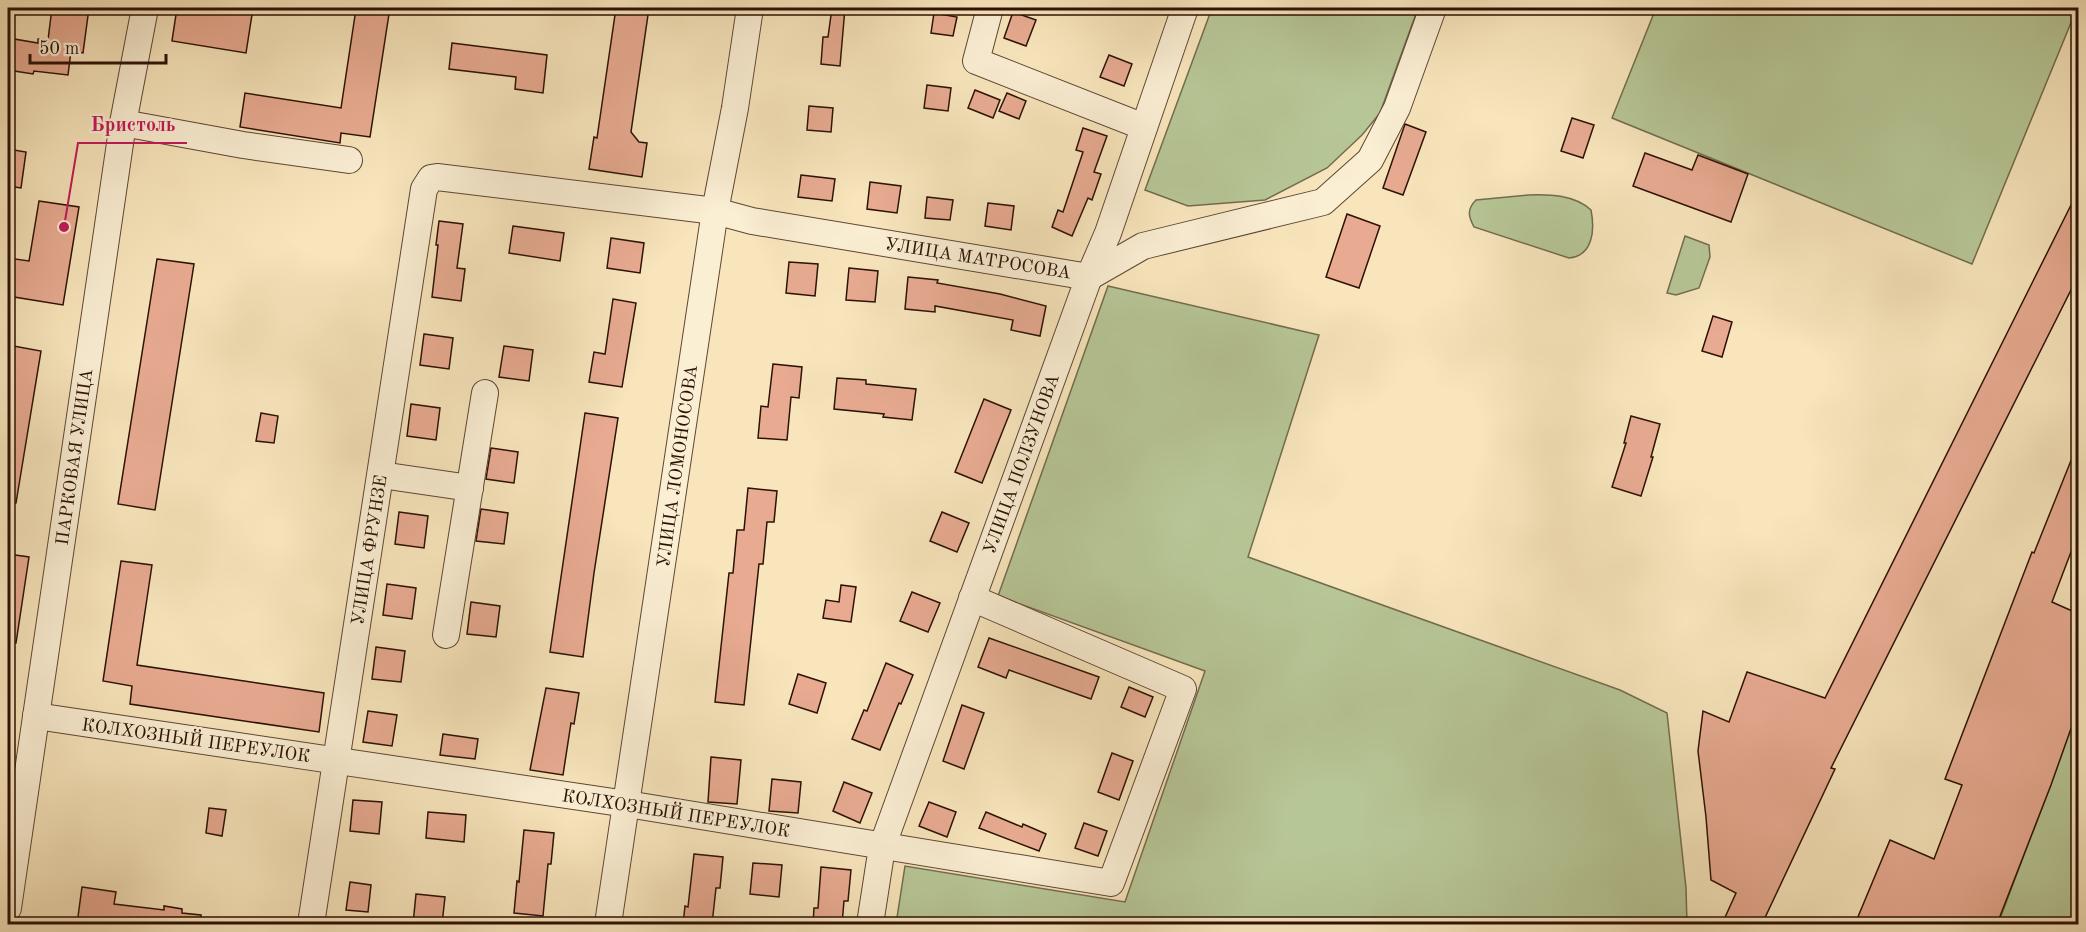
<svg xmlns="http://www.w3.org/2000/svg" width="2086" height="932" viewBox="0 0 2086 932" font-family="'Old Standard TT',serif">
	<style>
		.green { fill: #b7c696; stroke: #726c4e; stroke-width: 1.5 }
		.building { fill: #e8ab92; stroke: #2c1106; stroke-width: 1.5 }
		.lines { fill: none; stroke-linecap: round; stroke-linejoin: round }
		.minor-casing { stroke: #5f4634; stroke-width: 28 }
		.minor { stroke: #faeed3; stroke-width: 26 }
		.labels { text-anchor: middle; stroke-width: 5; stroke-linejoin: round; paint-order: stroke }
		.street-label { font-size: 18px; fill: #2c1106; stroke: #faeed3 }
		.leader { fill: none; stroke: #c2185b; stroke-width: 2 }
		.callout-dot { fill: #c2185b; stroke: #faeed3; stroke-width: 2 }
		.callout-label { font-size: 20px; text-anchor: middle; font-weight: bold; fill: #c2185b; stroke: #faeed3; stroke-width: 5; stroke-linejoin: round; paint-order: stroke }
	</style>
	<rect width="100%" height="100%" fill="#f8e5bc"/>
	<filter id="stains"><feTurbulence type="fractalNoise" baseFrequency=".00333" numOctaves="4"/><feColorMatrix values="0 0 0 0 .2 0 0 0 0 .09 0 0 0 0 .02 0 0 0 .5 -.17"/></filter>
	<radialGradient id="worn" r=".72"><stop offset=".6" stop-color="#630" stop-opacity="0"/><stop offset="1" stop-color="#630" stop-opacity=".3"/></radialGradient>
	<g class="green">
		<polygon points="1212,8 1418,8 1380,113 1362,135 1327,168 1265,200 1188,206 1145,190"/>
		<polygon points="1656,8 2077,8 1972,264 1612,118"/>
		<path d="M1528,195C1550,194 1575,195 1591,210C1595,230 1593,256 1569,258L1474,227C1468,216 1467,209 1476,200Z"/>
		<polygon points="1685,236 1709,245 1710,257 1699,288 1676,295 1667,293"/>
		<polygon points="1108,286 1319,335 1248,557 1620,690 1667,713 1686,888 1687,924 896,924 905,866 1125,902 1205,671 998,596"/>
		<polygon points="2078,706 2078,924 1998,924 2050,786"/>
	</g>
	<g class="building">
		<polygon points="52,8 89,8 83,53 71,51 68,75 34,71 33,74 8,70 8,38 38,43 38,39 48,40"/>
		<polygon points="177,8 253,8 246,53 172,41"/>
		<polygon points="616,8 649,8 631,132 639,142 647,143 642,177 589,169 594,137 597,138"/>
		<polygon points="832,8 845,8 840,66 821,64 823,37 828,37"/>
		<polygon points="356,9 389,14 370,137 341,133 340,143 240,127 245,93 341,108"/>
		<polygon points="1013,12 1036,20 1026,46 1004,38"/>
		<polygon points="934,13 957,17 953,36 931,33"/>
		<polygon points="452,43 547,55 543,93 515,89 516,77 449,69"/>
		<polygon points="1109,55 1132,64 1124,86 1100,77"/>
		<polygon points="927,85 951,88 948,111 924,108"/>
		<polygon points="975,90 1000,100 993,118 968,108"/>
		<polygon points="1007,93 1026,101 1019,119 999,111"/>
		<polygon points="809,106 833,108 831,132 807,130"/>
		<polygon points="1572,118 1594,125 1583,158 1561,151"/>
		<polygon points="1405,124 1426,132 1403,195 1383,188"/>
		<polygon points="1083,128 1107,136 1094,172 1101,174 1092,200 1088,198 1072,236 1052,227 1058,210 1063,212 1083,152 1076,150"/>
		<polygon points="8,149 26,152 21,188 8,186"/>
		<polygon points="1645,153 1692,170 1698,155 1748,174 1731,222 1633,186"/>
		<polygon points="801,175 835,179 832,201 798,197"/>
		<polygon points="870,182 901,186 897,213 867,209"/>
		<polygon points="2079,189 2079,274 1831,768 1835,769 1762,924 1722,924 1736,893 1711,880 1706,817 1698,751 1703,711 1729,722 1747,672 1825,698"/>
		<polygon points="927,197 953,200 950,220 925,218"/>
		<polygon points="39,201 79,207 63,305 8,296 8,258 29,261"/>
		<polygon points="988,203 1014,206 1011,230 985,226"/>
		<polygon points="1347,214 1380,226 1359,288 1326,277"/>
		<polygon points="439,221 463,224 457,268 465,269 461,301 432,297 438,245 436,245"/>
		<polygon points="513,226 564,233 560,261 509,253"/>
		<polygon points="611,238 644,243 640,273 607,268"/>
		<polygon points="157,259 194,264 155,510 118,504"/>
		<polygon points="789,262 818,264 815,296 786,293"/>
		<polygon points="849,268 878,271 875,302 846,300"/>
		<polygon points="908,277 938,280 937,283 1000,294 1046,306 1040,336 1011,330 1013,320 935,306 935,312 905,309"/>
		<polygon points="613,299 636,303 622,387 589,382 594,352 605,354"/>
		<polygon points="1713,316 1732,322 1722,357 1702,351"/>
		<polygon points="424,334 453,338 449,369 420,365"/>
		<polygon points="8,345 41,351 16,503 8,502"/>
		<polygon points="504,346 533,350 529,381 499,377"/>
		<polygon points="773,364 802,367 799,398 791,397 787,440 758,438 761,406 768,407"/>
		<polygon points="837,378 866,380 866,384 916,389 912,420 883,417 884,414 834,409"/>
		<polygon points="984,399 1011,410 982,483 955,472"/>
		<polygon points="411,404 440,408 436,440 407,436"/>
		<polygon points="261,413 278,416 274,443 256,441"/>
		<polygon points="585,413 618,418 594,573 583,657 550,652"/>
		<polygon points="1631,416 1660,424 1651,457 1653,457 1641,496 1612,487 1626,443 1624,443"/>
		<polygon points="2078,443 2079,546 2074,544 2052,602 2079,614 2079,706 2051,785 1997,924 1855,924 1890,840 1934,859 1962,785 1945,779 2032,552 2034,553"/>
		<polygon points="491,448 518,452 514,483 486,479"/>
		<polygon points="748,488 777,491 774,522 767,522 763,564 759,564 744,705 715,702 729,573 733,573 737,530 744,530"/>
		<polygon points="481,509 508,513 504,544 476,541"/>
		<polygon points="399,512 428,516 424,548 395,544"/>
		<polygon points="942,512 969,523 957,552 930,541"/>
		<polygon points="8,554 29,557 16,643 8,642"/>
		<polygon points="121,561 152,565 137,665 324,693 319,732 130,704 132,686 103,681"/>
		<polygon points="387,584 416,588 412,619 383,615"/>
		<polygon points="841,585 856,587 851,622 823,618 826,600 839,602"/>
		<polygon points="912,592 940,603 928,632 900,621"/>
		<polygon points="471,602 500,606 496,637 467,634"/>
		<polygon points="989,638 1099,677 1091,699 1009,670 1006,678 978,667"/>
		<polygon points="376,647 405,651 401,682 372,679"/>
		<polygon points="886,663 913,675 901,704 899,703 880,750 852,739 864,710 867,711"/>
		<polygon points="798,674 826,683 817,713 789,704"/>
		<polygon points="1129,687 1153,697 1145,717 1121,707"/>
		<polygon points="546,688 579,693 574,724 571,723 563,775 530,770"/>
		<polygon points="962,705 984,713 964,769 943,761"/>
		<polygon points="368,711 397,715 392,746 363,742"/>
		<polygon points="443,734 478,739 475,759 440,755"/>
		<polygon points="1112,753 1133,761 1119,800 1098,792"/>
		<polygon points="711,757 741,760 737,804 708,802"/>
		<polygon points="772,779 801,782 798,813 769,811"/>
		<polygon points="844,782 872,793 860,823 833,811"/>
		<polygon points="353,800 382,802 379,834 350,831"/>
		<polygon points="929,802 956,812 947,837 919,826"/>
		<polygon points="209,808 226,810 222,836 206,833"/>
		<polygon points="428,812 466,815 464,842 426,838"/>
		<polygon points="986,812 1022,827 1023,824 1046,834 1039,851 979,828"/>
		<polygon points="1084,823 1107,831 1098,856 1075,848"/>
		<polygon points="524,830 554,833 551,864 548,864 543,916 514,913 517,881 519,882"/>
		<polygon points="694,854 723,857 720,888 716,888 712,924 683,924 685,906 688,907"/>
		<polygon points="753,863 782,865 779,897 750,894"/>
		<polygon points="821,867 851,870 848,901 844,901 842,924 813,924 814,908 818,908"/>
		<polygon points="350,882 371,885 368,912 346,910"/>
		<polygon points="82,887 116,892 114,904 164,910 164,906 182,909 182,913 201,915 201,924 77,924"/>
		<polygon points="416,894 445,897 442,924 413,924"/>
	</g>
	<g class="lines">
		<g class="minor-casing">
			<g id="minor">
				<polyline points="990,8 976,61 1144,127"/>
				<polyline points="123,123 243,145 349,160"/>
				<polyline points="381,475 470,488"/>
				<polyline points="446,635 485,393"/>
				<polyline points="36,716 627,804 1111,883 1183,689 972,598"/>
				<polyline points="8,908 123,123 145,8"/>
				<polyline points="311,924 424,189 431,178 437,177 715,211 752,221 1089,277 1143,246 1323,202 1370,160 1397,108 1433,8"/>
				<polyline points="608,924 715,211 735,108 750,8"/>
				<polyline points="870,924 882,847 1089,277 1108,233 1185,8"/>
			</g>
		</g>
		<use href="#minor" class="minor"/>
	</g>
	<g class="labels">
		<g class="street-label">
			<text transform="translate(978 258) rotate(9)" y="6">УЛИЦА МАТРОСОВА</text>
			<text transform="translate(74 457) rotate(-82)" y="6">ПАРКОВАЯ УЛИЦА</text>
			<text transform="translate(1021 464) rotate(-70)" y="6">УЛИЦА ПОЛЗУНОВА</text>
			<text transform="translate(677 466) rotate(-82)" y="6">УЛИЦА ЛОМОНОСОВА</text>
			<text transform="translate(369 550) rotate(-81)" y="6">УЛИЦА ФРУНЗЕ</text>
			<text transform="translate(196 740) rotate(8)" y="6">КОЛХОЗНЫЙ ПЕРЕУЛОК</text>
			<text transform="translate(676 813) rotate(9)" y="6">КОЛХОЗНЫЙ ПЕРЕУЛОК</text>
		</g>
	</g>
	<path class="leader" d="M64 227L78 143H187"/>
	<circle class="callout-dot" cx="64" cy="227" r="6"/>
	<g class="callout-label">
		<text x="133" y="131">Бристоль</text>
	</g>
	<rect width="2086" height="932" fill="none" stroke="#f8e5bc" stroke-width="30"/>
	<rect x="9" y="9" width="2068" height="914" fill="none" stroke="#2c1106" stroke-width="3"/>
	<rect x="15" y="15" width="2056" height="902" fill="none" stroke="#2c1106" stroke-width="1.5"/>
	<path d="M30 54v9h136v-9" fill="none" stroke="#2c1106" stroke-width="3"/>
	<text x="39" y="54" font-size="18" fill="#2c1106" stroke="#faeed3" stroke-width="4.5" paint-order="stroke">50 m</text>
	<rect width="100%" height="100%" filter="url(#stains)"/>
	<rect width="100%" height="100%" fill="url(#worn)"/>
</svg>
